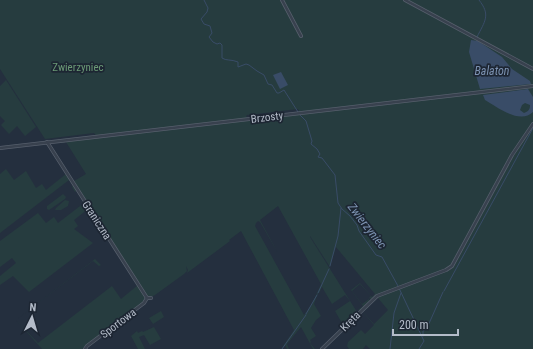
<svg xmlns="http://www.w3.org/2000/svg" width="533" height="349" viewBox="0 0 533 349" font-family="'Roboto Condensed',sans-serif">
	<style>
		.green { fill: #263c3f; fill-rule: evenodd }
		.water { fill: #394c67; fill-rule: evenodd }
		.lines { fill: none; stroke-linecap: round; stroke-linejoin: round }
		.stream { stroke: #394c67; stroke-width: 1 }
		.minor-casing { stroke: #565f6c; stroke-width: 4 }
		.minor { stroke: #38414e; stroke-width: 2.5 }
		.labels { text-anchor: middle; stroke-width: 3.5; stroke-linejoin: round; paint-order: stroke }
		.park-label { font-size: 11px; fill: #6b9a76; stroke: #1d2633 }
		.street-label { font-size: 11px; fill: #b4bcc9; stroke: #1d2633 }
		.water-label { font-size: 12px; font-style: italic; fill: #7c92b1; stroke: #1d2633 }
	</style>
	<rect width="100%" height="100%" fill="#242f3e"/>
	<g class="green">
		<path d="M0,0H533V349H370L366,345L363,349H349L347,346L348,342L361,330L365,334L374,325L362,311L323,349L367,305L369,307L363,312L374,324L388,310L378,298L370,305L369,303L378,296L400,288L399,286L379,294L371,299L369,298L371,296L360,284L352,291L362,304L369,299V301L360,310H358L363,306L351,290L360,283L372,297L375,294L336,247L330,267L310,236V237L357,312L340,328L343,325L335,311L350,301L345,295L332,304L322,287L319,293H318L314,304L321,316L316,320L311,328L316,336L310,340L311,342L310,343L315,349H313L301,327L287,344L289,349H287L285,345L281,349L294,330L241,231L229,240L230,241L187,273L188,270L186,266L187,271L184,274L155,295L151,297L147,296L68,173L74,181L86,174L66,142L61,143V142L97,137L94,133L45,139L0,69ZM298,109L301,114L294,115L249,121L246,116L247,115ZM278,206L321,284L312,304L304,315L255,226L256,223L258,221L260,222L278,253L260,220Z"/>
		<polygon points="6,80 36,127 25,136 17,126 9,134 1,125 5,121 0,116 0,86"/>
		<polygon points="6,169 14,180 26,171 36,188 42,184 46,190 66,174 65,172 77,190 75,192 72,187 73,185 69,180 0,233 0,174"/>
		<polygon points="63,194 66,197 65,199 49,210 47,209 47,206"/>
		<polygon points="82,199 98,223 88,209 74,220 78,226 74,229 93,243 29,292 13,276 0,285 0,276 16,263 12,258 0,267 0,241 38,213 46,223 54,217 58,223 84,203"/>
		<polygon points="65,200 69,201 68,206 61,210 55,210 56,208"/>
		<polygon points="95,259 101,265 99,266 93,261 16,320 38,343 112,286 121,299 138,285 146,297 145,301 82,349 42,349 16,320"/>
		<polygon points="161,311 164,317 153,324 149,318"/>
		<polygon points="154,327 161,339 150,345 144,335 139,337 145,349 138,349 131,336 137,331 138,333 142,331 143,332"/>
	</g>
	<g class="water">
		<polygon points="471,40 478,41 502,57 512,69 530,81 531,84 480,89 469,52"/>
		<polygon points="281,72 288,85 280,89 273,75"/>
		<path d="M528,89L533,97V112C520,125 497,107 485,100L483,95ZM525,103L530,105C530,109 529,111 524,113L520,110L522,105Z"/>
	</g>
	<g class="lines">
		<g class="stream">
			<path d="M204,0L208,8L207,12L201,19L204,24L210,26L212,33L209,37L213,42L217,44L220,43L222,45V58C226,61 231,59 238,62V67L246,64L249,65L257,71L264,75L268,84L272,85L277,93H279L284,90L298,112"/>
			<path d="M477,37C485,21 491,15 479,0"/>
			<polyline points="299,114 306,121 312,141 311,144 317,149 320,154 318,157 322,158 335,175 338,203 342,209 350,216 357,225 359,231 376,255 382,257 398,286 424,341 419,349"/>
			<polyline points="330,266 338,236 341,208"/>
			<polyline points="444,291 533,128"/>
			<polyline points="318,293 329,269"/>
			<polyline points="306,314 317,295"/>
			<polyline points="423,336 423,331 427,328 443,292"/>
			<polyline points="282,349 306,315"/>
			<polyline points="390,349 394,313 401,293"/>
		</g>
		<g class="minor-casing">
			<g id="minor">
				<polyline points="282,0 301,36"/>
				<polyline points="405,0 533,69"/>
				<polyline points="47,142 147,298"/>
				<polyline points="0,148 533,86"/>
				<polyline points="85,349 87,346 144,303 147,298 151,298"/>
				<polyline points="322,349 377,296 446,270 452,266 512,155 533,124"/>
			</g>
		</g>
		<use href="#minor" class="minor"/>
	</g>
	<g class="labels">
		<g class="park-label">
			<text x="78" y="71">Zwierzyniec</text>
		</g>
		<g class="street-label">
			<text transform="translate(267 117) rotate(-7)" y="4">Brzosty</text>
			<text transform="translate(97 220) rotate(57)" y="4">Graniczna</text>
			<text transform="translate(350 321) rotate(-45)" y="4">Kręta</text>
			<text transform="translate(118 323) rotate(-37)" y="4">Sportowa</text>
		</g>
		<g class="water-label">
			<text x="492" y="75">Balaton</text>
			<text transform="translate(367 226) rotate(52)" y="4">Zwierzyniec</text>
		</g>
	</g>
	<g transform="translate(32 317) rotate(5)" stroke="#1d2633" stroke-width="3" paint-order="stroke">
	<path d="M0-3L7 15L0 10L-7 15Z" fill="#b4bcc9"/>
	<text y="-6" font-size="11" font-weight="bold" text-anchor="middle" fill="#b4bcc9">N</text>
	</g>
	<path d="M393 329v6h65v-6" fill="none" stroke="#b4bcc9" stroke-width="2"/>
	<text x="399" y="329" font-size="12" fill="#b4bcc9" stroke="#1d2633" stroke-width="3" paint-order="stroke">200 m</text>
</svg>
